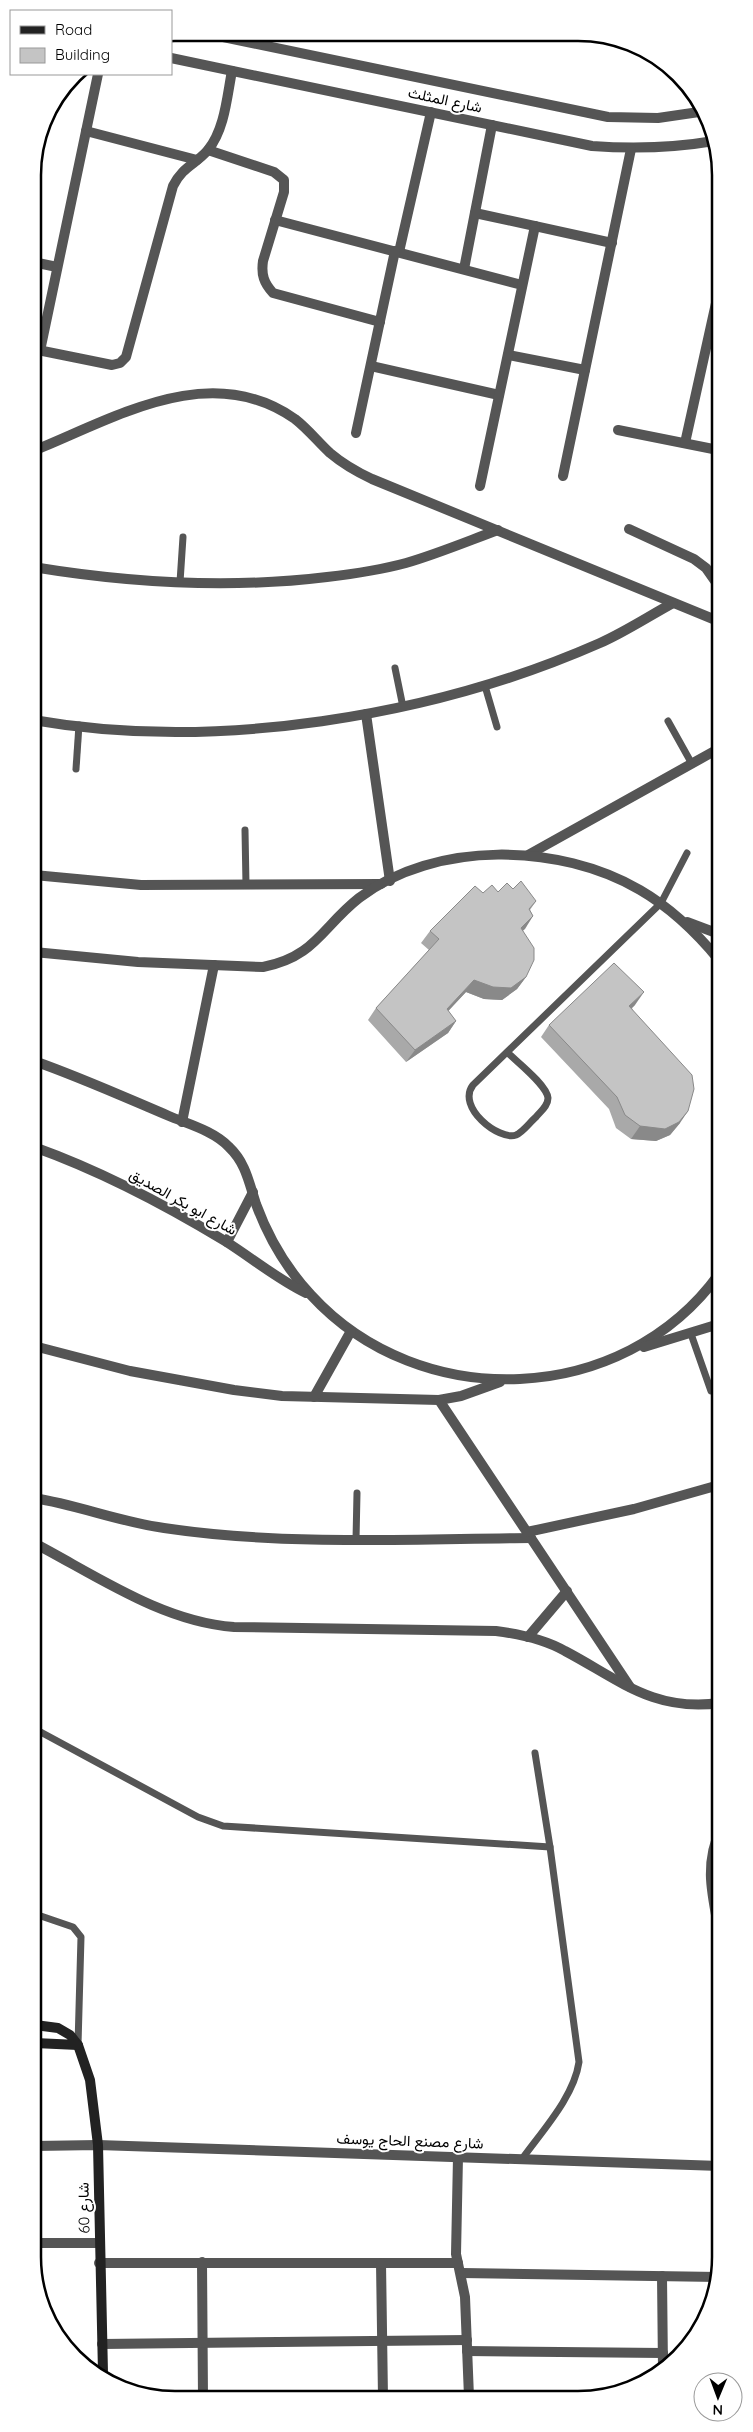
<svg xmlns="http://www.w3.org/2000/svg" width="753" height="2432" viewBox="0 0 753 2432" font-family="Quicksand,Vazirmatn,sans-serif">
	<style>
		.lines { fill: none; stroke-linecap: round; stroke-linejoin: round }
		.lane { stroke: #555; stroke-width: 7 }
		.street { stroke: #555; stroke-width: 10 }
		.secondary { stroke: #222; stroke-width: 10 }
		.wall { fill: #a9a9a9 }
		.shaded-wall { fill: #898989 }
		.building { fill: #c4c4c4; stroke: #898989 }
		.labels { text-anchor: middle; stroke-width: 4; stroke-linejoin: round; paint-order: stroke }
		.street-label { font-size: 15px; fill: #000; stroke: #fff }
		.rim { fill: none; stroke: #000; stroke-width: 2.5 }
	</style>
	<rect width="100%" height="100%" fill="#fff"/>
	<g class="lines">
		<g class="lane">
			<polyline points="180,582 183,537"/>
			<polyline points="395,668 403,707"/>
			<polyline points="485,686 497,727"/>
			<polyline points="668,721 692,764"/>
			<polyline points="76,769 79,725"/>
			<polyline points="245,830 246,885"/>
			<path d="M507,1052C517,1062 547,1085 548,1098C548,1106 541,1111 536,1117C530,1122 523,1132 516,1135C499,1141 456,1107 473,1085L661,903L687,853"/>
			<polyline points="691,1334 711,1391"/>
			<polyline points="356,1540 357,1493"/>
			<polyline points="35,1729 198,1817 223,1826 550,1847"/>
			<path d="M720,1827C700,1867 713,1902 720,1944"/>
			<polyline points="35,1914 73,1927 81,1937 78,2045"/>
			<path d="M522,2159C542,2131 574,2097 579,2062L550,1847L535,1753"/>
		</g>
		<g class="street">
			<polyline points="204,33 608,117 658,118 699,112"/>
			<path d="M171,58L592,146C634,149 673,148 714,141"/>
			<polyline points="86,131 197,160"/>
			<path d="M208,150L274,172L284,180V192L263,261C261,275 264,283 273,293L380,322"/>
			<polyline points="475,213 612,243"/>
			<polyline points="275,220 522,285"/>
			<polyline points="399,252 431,112"/>
			<polyline points="33,262 57,267"/>
			<polyline points="464,269 492,125"/>
			<path d="M33,349L112,365L120,363L126,357L173,186C183,166 195,165 208,150C225,129 227,96 232,71"/>
			<polyline points="40,351 98,74"/>
			<polyline points="508,355 585,370"/>
			<polyline points="371,366 499,395"/>
			<polyline points="618,430 718,450"/>
			<polyline points="356,433 395,251"/>
			<polyline points="685,443 718,294"/>
			<path d="M33,451C115,418 210,359 295,419C308,429 318,442 330,453C343,464 357,472 372,479L718,621"/>
			<polyline points="563,476 631,149"/>
			<polyline points="480,486 535,226"/>
			<polyline points="629,529 694,559 706,568 718,585"/>
			<path d="M33,567C130,583 229,589 327,577C353,574 380,570 406,563C437,554 468,541 498,530"/>
			<polyline points="366,714 390,881"/>
			<path d="M33,720C215,752 432,717 600,643C625,632 649,616 673,603"/>
			<polyline points="528,855 718,749"/>
			<polyline points="34,875 141,885 381,884"/>
			<polyline points="687,922 719,934"/>
			<path d="M34,952L138,962L263,967C315,957 322,927 359,898C435,840 560,843 640,890C671,908 696,932 719,960"/>
			<path d="M34,1061C80,1077 124,1097 169,1116C188,1124 214,1131 229,1147C246,1163 249,1183 256,1204C268,1237 287,1269 311,1295C420,1414 623,1407 719,1274"/>
			<polyline points="182,1122 214,965"/>
			<path d="M34,1147C101,1171 164,1204 225,1241C252,1258 277,1279 306,1293"/>
			<polyline points="227,1242 253,1192"/>
			<polyline points="34,1346 130,1371 234,1390 282,1396 439,1400 461,1396 500,1382"/>
			<polyline points="644,1347 719,1324"/>
			<polyline points="314,1397 351,1331"/>
			<polyline points="439,1400 630,1687"/>
			<path d="M34,1498C78,1505 120,1522 164,1528C285,1546 409,1539 531,1538"/>
			<polyline points="527,1532 634,1509 719,1485"/>
			<path d="M34,1543C97,1576 163,1622 234,1627L496,1631C520,1634 544,1639 565,1651C620,1680 653,1712 720,1703"/>
			<polyline points="528,1637 567,1591"/>
			<polyline points="35,2146 98,2145 720,2166"/>
			<polyline points="458,2157 456,2254 465,2297 469,2397"/>
			<polyline points="35,2243 99,2243"/>
			<polyline points="202,2262 203,2397"/>
			<polyline points="99,2263 458,2263"/>
			<polyline points="381,2263 383,2397"/>
			<polyline points="462,2273 718,2277"/>
			<polyline points="662,2276 663,2369"/>
			<polyline points="102,2344 467,2340"/>
			<polyline points="467,2351 663,2353"/>
		</g>
		<g class="secondary">
			<polyline points="35,2025 58,2028 70,2035 78,2045 90,2080 98,2145 103,2373"/>
			<polyline points="35,2043 78,2045"/>
		</g>
	</g>
	<g class="wall">
		<polygon points="513,889 536,901 530,910 533,916 523,930 526,977 517,989 502,1000 484,999 466,992 448,1011 456,1021 448,1033 406,1062 368,1020 376,1008 429,950 421,943 430,931 483,893 498,892"/>
		<polygon points="635,1005 632,1008 680,1123 670,1135 656,1141 631,1139 616,1128 609,1109 541,1037 549,1025"/>
	</g>
	<g class="shaded-wall">
		<polygon points="533,916 525,929 512,940 521,928"/>
		<polygon points="526,977 517,989 502,1000 484,999 466,992 439,1021 447,1009 474,980"/>
		<polygon points="644,992 635,1005 621,1018 629,1006"/>
		<polygon points="456,1021 448,1033 406,1062 415,1050"/>
		<polygon points="688,1111 680,1123 670,1135 656,1141 631,1139 640,1126"/>
	</g>
	<g class="building">
		<polygon points="521,881 536,901 529,909 533,916 521,928 534,948 534,960 526,977 511,988 493,987 474,980 447,1009 456,1021 415,1050 376,1008 439,939 430,931 475,886 483,893 492,885 498,892 507,883 513,889"/>
		<polygon points="614,963 644,992 629,1006 692,1075 694,1089 688,1111 679,1122 665,1129 640,1126 625,1115 617,1097 549,1025"/>
	</g>
	<g class="labels">
		<g class="street-label">
			<text transform="translate(445 100) rotate(12)" y="5">شارع المثلث</text>
			<text transform="translate(183 1202) rotate(29)" y="5">شارع ابو بكر الصديق</text>
			<text transform="translate(410 2141) rotate(2)" y="5">شارع مصنع الحاج يوسف</text>
			<text transform="translate(84 2208) rotate(-91)" y="5">شارع 60</text>
		</g>
	</g>
	<path d="M0 0H753V2432H0ZM175 41H578A134 134 0 0 1 712 175V2257A134 134 0 0 1 578 2391H175A134 134 0 0 1 41 2257V175A134 134 0 0 1 175 41Z" fill="#fff" fill-rule="evenodd"/>
	<path class="rim" d="M175 41H578A134 134 0 0 1 712 175V2257A134 134 0 0 1 578 2391H175A134 134 0 0 1 41 2257V175A134 134 0 0 1 175 41Z"/>
	<rect x="10" y="10" width="162" height="65" fill="#ffffff" stroke="#999999"/>
	<rect x="20" y="26" width="25" height="8" fill="#222222" stroke="#999999"/>
	<text x="55" y="35" font-size="15" fill="#000000">Road</text>
	<rect x="20" y="48" width="25" height="15" fill="#c4c4c4" stroke="#999999"/>
	<text x="55" y="60" font-size="15" fill="#000000">Building</text>
	<g transform="translate(718 2397) rotate(181)"><circle r="24" fill="#ffffff" stroke="#999999"/>
	<path d="M0-4L9 19L0 12L-9 19Z" fill="#000000"/>
	<text y="-8" font-size="14" font-weight="bold" text-anchor="middle" fill="#000000">N</text>
	</g>
</svg>
